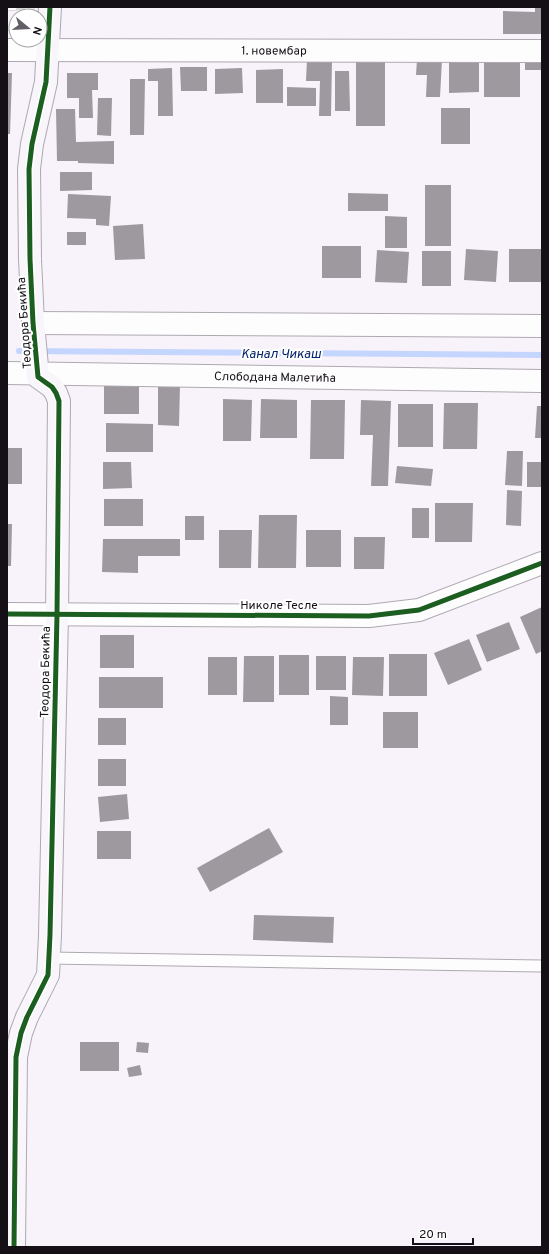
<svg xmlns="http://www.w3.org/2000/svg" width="549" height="1254" viewBox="0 0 549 1254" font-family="Overpass,sans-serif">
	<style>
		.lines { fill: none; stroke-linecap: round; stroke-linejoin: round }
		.stream { stroke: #c4d6fd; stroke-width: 6 }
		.building { fill: #9e999e }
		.lane-casing { stroke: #aea9b0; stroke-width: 13 }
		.street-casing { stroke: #aea9b0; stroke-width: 24 }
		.secondary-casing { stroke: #aea9b0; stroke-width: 24 }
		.lane { stroke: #fefdfe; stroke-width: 11 }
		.street { stroke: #fefdfe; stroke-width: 22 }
		.secondary { stroke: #f8f6fb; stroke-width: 22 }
		.rail-casing { stroke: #d7d5d8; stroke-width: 4.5 }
		.rail { stroke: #fff; stroke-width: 3; stroke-dasharray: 9; stroke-linecap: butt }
		.cycleway-casing { stroke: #fff; stroke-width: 8 }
		.cycleway { stroke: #1b5e20; stroke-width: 5 }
		.labels { text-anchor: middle; stroke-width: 4; stroke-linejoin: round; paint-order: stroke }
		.street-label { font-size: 12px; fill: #141016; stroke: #fff }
		.water-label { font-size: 13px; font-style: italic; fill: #012169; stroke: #fff }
	</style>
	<rect width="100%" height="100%" fill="#f8f2fa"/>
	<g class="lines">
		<polyline class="stream" points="19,351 542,355"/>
	</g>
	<g class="building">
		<polygon points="535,7 542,7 542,34 503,34 503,11 535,12"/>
		<rect x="525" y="57" width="17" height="13"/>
		<polygon points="307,59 332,60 331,116 319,116 320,81 306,81"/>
		<rect x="356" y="59" width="29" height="67"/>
		<polygon points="417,59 442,60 440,97 426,97 427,75 416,75"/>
		<polygon points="449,60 479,60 479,92 449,93"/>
		<rect x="484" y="60" width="36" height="37"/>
		<polygon points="180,67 207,67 207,91 181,91"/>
		<polygon points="172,68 173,116 158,116 158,81 148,81 148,69"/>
		<polygon points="242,68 243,93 215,94 215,69"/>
		<polygon points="283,69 283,103 256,103 256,70"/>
		<polygon points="335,71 349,71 350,111 335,111"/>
		<polygon points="7,73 12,73 10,134 7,134"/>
		<polygon points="67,73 98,73 98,90 92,90 93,118 79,118 79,98 67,98"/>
		<polygon points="130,79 145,79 144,135 130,135"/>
		<polygon points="287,87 316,88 316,106 287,106"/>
		<polygon points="98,98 112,98 111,136 97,135"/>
		<rect x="441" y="108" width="29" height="36"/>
		<polygon points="56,109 75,109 76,142 114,141 114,164 78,163 78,161 57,161"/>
		<polygon points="60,172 92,172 92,190 60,191"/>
		<rect x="425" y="185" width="26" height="61"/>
		<polygon points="348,193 388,194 388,211 348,211"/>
		<polygon points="68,194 111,196 109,226 96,225 96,219 67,218"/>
		<polygon points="385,216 407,217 407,248 385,248"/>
		<polygon points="143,224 145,259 115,260 113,226"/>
		<rect x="67" y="232" width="19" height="13"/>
		<rect x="322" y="246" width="39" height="32"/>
		<polygon points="466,249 498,251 496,282 464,280"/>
		<rect x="509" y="249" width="32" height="33"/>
		<polygon points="377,250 409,252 407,283 375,282"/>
		<rect x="422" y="251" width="29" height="35"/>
		<polygon points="104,384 139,385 139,414 104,414"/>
		<polygon points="158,385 180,385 179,426 158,425"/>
		<polygon points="223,399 252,400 251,441 223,441"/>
		<polygon points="261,399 297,400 297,438 260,438"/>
		<polygon points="311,400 345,400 344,459 310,459"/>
		<polygon points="361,400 391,401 388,486 371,486 373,435 360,435"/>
		<polygon points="444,403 478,403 477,449 443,449"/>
		<rect x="398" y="404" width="35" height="43"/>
		<polygon points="537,406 542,406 542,438 535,438"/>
		<polygon points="106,423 153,424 153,452 106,452"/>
		<rect x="7" y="448" width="15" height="36"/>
		<polygon points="507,451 523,451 522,486 505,485"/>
		<polygon points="103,462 131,462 132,488 103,489"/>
		<polygon points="527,462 542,462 541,487 527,487"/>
		<polygon points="397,466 433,469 431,486 395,483"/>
		<polygon points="507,490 522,491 521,526 506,525"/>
		<rect x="104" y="499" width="39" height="27"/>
		<polygon points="435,503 473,503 472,542 435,542"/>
		<rect x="412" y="508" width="17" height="30"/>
		<polygon points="259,515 297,515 296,568 258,568"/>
		<rect x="185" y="516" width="19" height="24"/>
		<polygon points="7,524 12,524 11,566 7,566"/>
		<polygon points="219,530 252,530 251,568 219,568"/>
		<rect x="306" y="530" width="35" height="37"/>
		<polygon points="354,537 385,537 384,569 354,569"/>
		<polygon points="103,539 180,539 180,556 138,556 138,573 102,572"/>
		<polygon points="542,607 542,651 536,654 520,617"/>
		<polygon points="509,622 520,649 487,662 476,635"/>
		<rect x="100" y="635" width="34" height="33"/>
		<polygon points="469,639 482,670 448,685 434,653"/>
		<rect x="389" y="654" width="38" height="42"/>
		<rect x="279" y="655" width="30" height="40"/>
		<polygon points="244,656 274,656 274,702 243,702"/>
		<rect x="316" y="656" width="30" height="34"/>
		<rect x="208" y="657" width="29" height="38"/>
		<polygon points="353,657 384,657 383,696 352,695"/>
		<rect x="99" y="677" width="64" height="31"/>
		<polygon points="330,696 348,697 348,725 330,725"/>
		<rect x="383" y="712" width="35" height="36"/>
		<rect x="98" y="718" width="28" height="27"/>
		<rect x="98" y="759" width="28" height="27"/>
		<polygon points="127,794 129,819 100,822 98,797"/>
		<polygon points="269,828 283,852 210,892 197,868"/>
		<rect x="97" y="831" width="34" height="28"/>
		<polygon points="254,915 334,917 333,943 253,940"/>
		<rect x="80" y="1042" width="39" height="29"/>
		<polygon points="137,1042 149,1043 148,1053 136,1052"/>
		<polygon points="140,1065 142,1075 129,1077 127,1068"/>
	</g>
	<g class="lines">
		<g class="lane-casing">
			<polyline id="lane" points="48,958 542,966"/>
		</g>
		<g class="street-casing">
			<g id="street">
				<path id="s1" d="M7,50L542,51"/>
				<polyline points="33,323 542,326"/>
				<path id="s2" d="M7,373L542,381"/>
				<polyline points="7,614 369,616 419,610 542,563"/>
			</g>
		</g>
		<g class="secondary-casing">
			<polyline id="secondary" points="14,1247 16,1057 21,1033 27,1017 48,975 50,935 57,615 59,401 56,393 52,387 38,377 33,323 30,259 29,169 32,144 46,82 50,7"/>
		</g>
		<use href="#lane" class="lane"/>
		<use href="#street" class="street"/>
		<use href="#secondary" class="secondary"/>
		<g class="rail-casing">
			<polyline id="rail" points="7,9 33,7"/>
		</g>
		<use href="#rail" class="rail"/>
		<g class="cycleway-casing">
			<g id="cycleway">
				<polyline points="7,614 369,616 419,610 542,563"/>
				<polyline points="14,1247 16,1057 21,1033 27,1017 48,975 50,935 57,615 59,401 56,393 52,387 38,377 33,323 30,259 29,169 32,144 46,82 50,7"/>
			</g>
		</g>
		<use href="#cycleway" class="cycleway"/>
	</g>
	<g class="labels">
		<g class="street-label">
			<text dy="4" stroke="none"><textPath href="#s1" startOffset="267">1. новембар</textPath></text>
			<text transform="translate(24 323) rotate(-94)" y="4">Теодора Бекића</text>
			<text dy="4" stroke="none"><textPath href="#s2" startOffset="268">Слободана Малетића</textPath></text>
			<text x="279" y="609">Николе Тесле</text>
			<text transform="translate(45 672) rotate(-89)" y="4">Теодора Бекића</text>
		</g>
		<g class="water-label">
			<text x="281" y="358">Канал Чикаш</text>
		</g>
	</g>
	<rect width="549" height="1254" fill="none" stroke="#141016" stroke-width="16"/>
	<g transform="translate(28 28) rotate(108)"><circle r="19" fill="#ffffff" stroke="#a19fa2"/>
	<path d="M0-3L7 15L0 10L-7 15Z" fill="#645f66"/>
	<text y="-6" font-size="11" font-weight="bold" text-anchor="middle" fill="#141016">N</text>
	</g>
	<path d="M413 1238v6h60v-6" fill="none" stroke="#141016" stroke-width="2"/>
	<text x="419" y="1238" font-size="12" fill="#141016" stroke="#ffffff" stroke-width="3" paint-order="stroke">20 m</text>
</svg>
